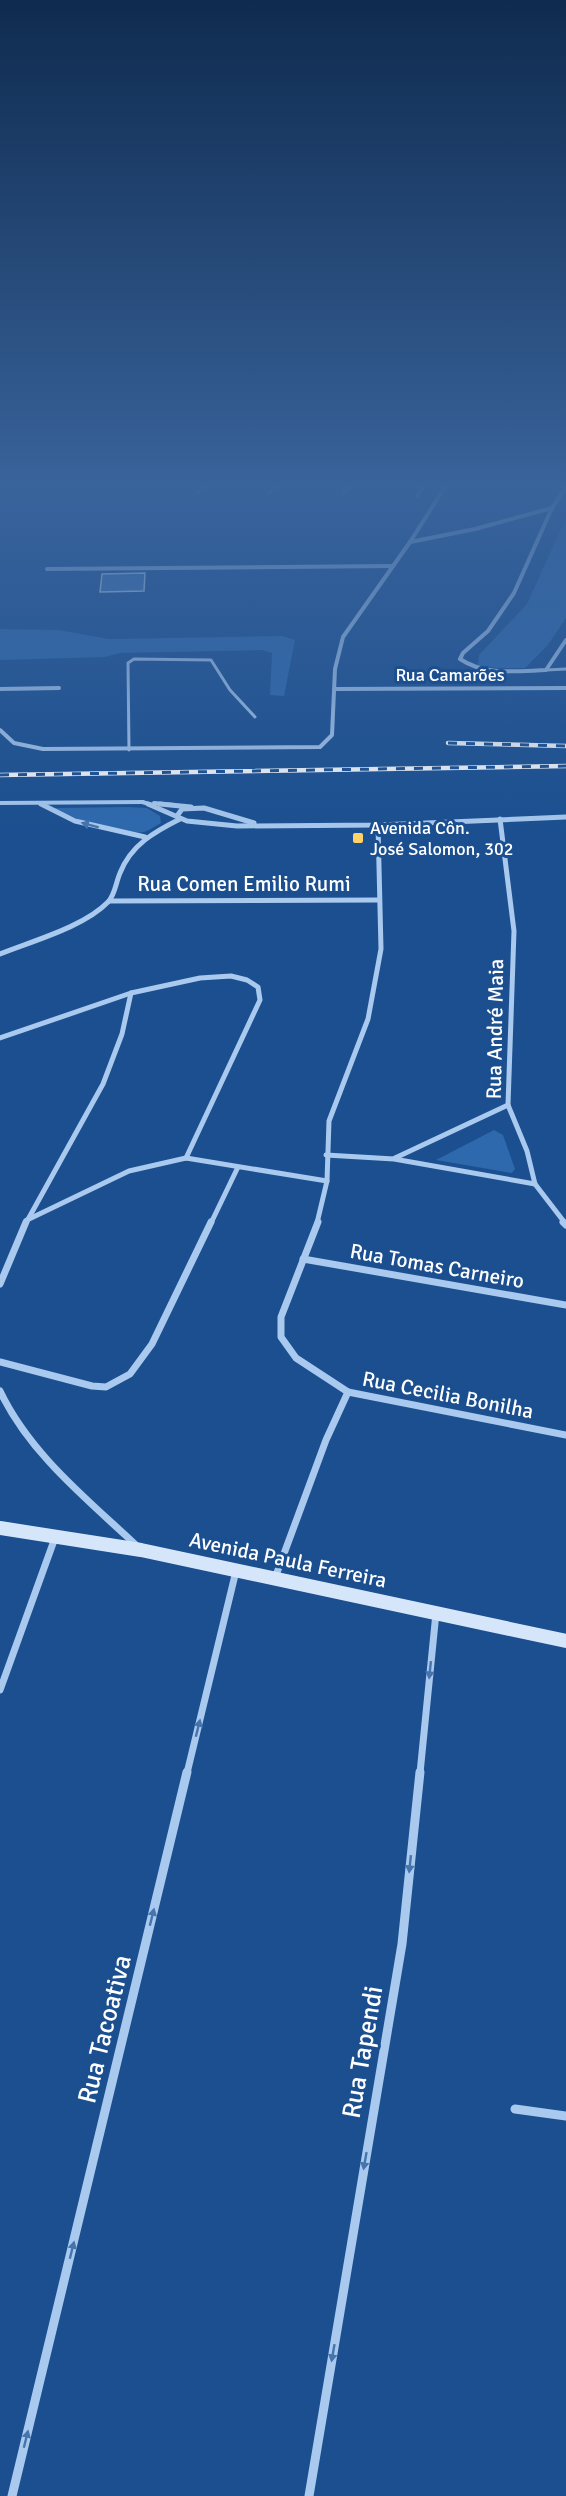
<svg xmlns="http://www.w3.org/2000/svg" width="566" height="2496" viewBox="0 0 566 2496" font-family="Signika,sans-serif">
	<style>
		.green { fill: #2e69ad }
		.building { fill: #4478b7; stroke: #cfe3fa; stroke-width: 1.5 }
		.lines { fill: none; stroke-linecap: round; stroke-linejoin: round }
		.service { stroke: #a9c9ee; stroke-width: 3 }
		.minor-far3 { stroke: #a9c9ee; stroke-width: 4 }
		.minor-far2 { stroke: #a9c9ee; stroke-width: 5 }
		.minor-far1 { stroke: #a9c9ee; stroke-width: 7 }
		.minor { stroke: #a9c9ee; stroke-width: 9 }
		.secondary { stroke: #d6e6fa; stroke-width: 14 }
		.rail-casing { stroke: #fff; stroke-width: 4.5 }
		.rail { stroke: #1b4f8f; stroke-width: 3; stroke-dasharray: 9; stroke-linecap: butt }
		.oneway { fill: #4674ac }
		.poi-dot { fill: #ffd166; stroke: #1b4f8f; stroke-width: 2 }
		.labels { text-anchor: middle; stroke-width: 6; stroke-linejoin: round; paint-order: stroke }
		.far-street-label { font-size: 18px; fill: #fff; stroke: #1b4f8f }
		.far-poi-label { font-size: 18px; fill: #fff; stroke: #1b4f8f; text-anchor: start }
		.street-label { font-size: 21px; fill: #fff; stroke: #1b4f8f }
		.near-street-label { font-size: 26px; fill: #fff; stroke: #1b4f8f }
	</style>
	<rect width="100%" height="100%" fill="#1b4f8f"/>
	<g class="green">
		<polygon points="566,518 566,618 547,646 525,668 498,668 478,665 479,655 527,604"/>
		<polygon points="0,629 59,630 109,639 282,636 295,640 284,696 270,695 272,653 262,650 120,653 105,657 0,660"/>
		<path d="M128,807L147,808L160,816L161,823C155,826 150,830 144,832C120,836 76,820 54,808Z"/>
		<polygon points="494,1130 503,1135 515,1169 512,1173 436,1160"/>
	</g>
	<polygon class="building" points="145,573 144,591 100,592 102,574"/>
	<g class="lines">
		<g class="service">
			<polyline points="198,492 202,487"/>
			<polyline points="269,493 274,487"/>
			<polyline points="344,493 348,487"/>
			<polyline points="417,496 423,487"/>
			<polyline points="546,670 566,669"/>
			<polyline points="129,750 128,663 134,659 211,660 230,690 255,717"/>
		</g>
		<g class="minor-far3">
			<path d="M566,487L552,508L514,593L488,631L463,653L460,659C485,676 517,671 546,670L566,640"/>
			<polyline points="410,542 475,529 552,508"/>
			<polyline points="47,569 393,566"/>
			<polyline points="0,689 59,688"/>
			<polyline points="335,689 566,688"/>
			<polyline points="0,730 14,743 43,749 320,747 332,735 335,669 343,637 410,542 445,487"/>
			<polyline points="142,802 153,805"/>
			<polyline points="0,803 143,802"/>
			<polyline points="154,803 174,805"/>
			<polyline points="41,804 43,805"/>
		</g>
		<g class="minor-far2">
			<polyline points="41,804 75,821 145,837"/>
			<polyline points="148,804 187,821 237,826 378,825 566,817"/>
			<polyline points="160,804 191,807"/>
			<polyline points="177,816 182,809 204,808 254,823"/>
			<polyline points="500,819 514,931 508,1105 527,1151 535,1184 565,1223"/>
			<polyline points="109,901 379,900"/>
			<path d="M0,954C32,941 84,927 108,902C115,895 116,882 120,873C131,845 154,832 180,819"/>
			<polyline points="0,1038 131,993 200,978 231,976 247,980 258,987 260,1000 186,1158"/>
			<polyline points="326,1155 394,1159 535,1184"/>
			<polyline points="395,1158 508,1105"/>
			<polyline points="27,1220 129,1171 186,1158 327,1181"/>
			<polyline points="26,1223 103,1084 122,1034 131,993"/>
			<polyline points="211,1223 238,1167"/>
			<polyline points="317,1223 327,1181 329,1121 368,1019 381,949 378,825"/>
		</g>
		<g class="minor-far1">
			<polyline points="318,1222 281,1317 281,1337 296,1358 348,1392 566,1435"/>
			<polyline points="563,1222 566,1225"/>
			<polyline points="303,1259 566,1305"/>
			<polyline points="0,1284 26,1222"/>
			<polyline points="0,1362 92,1386 106,1387 130,1374 152,1344 211,1222"/>
			<path d="M0,1391C30,1454 87,1499 137,1546"/>
			<polyline points="275,1578 326,1440 348,1392"/>
			<polyline points="0,1690 56,1535"/>
			<polyline points="187,1773 236,1571"/>
			<polyline points="420,1773 436,1613"/>
		</g>
		<g class="minor">
			<polyline points="515,2109 566,2116"/>
			<polyline points="12,2496 187,1772"/>
			<polyline points="309,2496 402,1944 420,1772"/>
		</g>
		<polyline class="secondary" points="0,1528 141,1550 566,1641"/>
		<g class="rail-casing">
			<g id="rail">
				<polyline points="448,743 566,746"/>
				<polyline points="0,775 566,766"/>
			</g>
		</g>
		<use href="#rail" class="rail"/>
	</g>
	<defs><path id="oneway-solid" d="M-6-.8H1V-3.2L6.5 0L1 3.2V.8H-6Z" transform="scale(1.5)"/></defs>
	<g class="oneway">
		<use href="#oneway-solid" transform="translate(90 825) rotate(-165)"/>
		<use href="#oneway-solid" transform="translate(430 1670) rotate(96)"/>
		<use href="#oneway-solid" transform="translate(198 1728) rotate(-76)"/>
		<use href="#oneway-solid" transform="translate(410 1864) rotate(96)"/>
		<use href="#oneway-solid" transform="translate(152 1917) rotate(-76)"/>
		<use href="#oneway-solid" transform="translate(365 2161) rotate(100)"/>
		<use href="#oneway-solid" transform="translate(72 2250) rotate(-76)"/>
		<use href="#oneway-solid" transform="translate(333 2353) rotate(100)"/>
		<use href="#oneway-solid" transform="translate(26 2439) rotate(-76)"/>
	</g>
	<linearGradient id="sky" x2="0" y2="1"><stop stop-color="#0f2b4f"/><stop offset="0.58" stop-color="#39639b"/><stop offset="1" stop-color="#39639b" stop-opacity="0"/></linearGradient>
	<rect width="566" height="836" fill="url(#sky)"/>
	<rect class="poi-dot" x="352" y="832" width="12" height="12" rx="3"/>
	<g class="labels">
		<g class="far-street-label">
			<text x="450" y="681">Rua Camarões</text>
		</g>
		<g class="far-poi-label">
			<text x="370" y="834">Avenida Côn.<tspan x="370" dy="21">José Salomon, 302</tspan></text>
		</g>
		<g class="street-label">
			<text x="244" y="891">Rua Comen Emilio Rumi</text>
			<text transform="translate(495 1029) rotate(-89)" y="7">Rua André Maia</text>
			<text transform="translate(437 1266) rotate(10)" y="7">Rua Tomas Carneiro</text>
			<text transform="translate(448 1395) rotate(11)" y="7">Rua Cecilia Bonilha</text>
			<text transform="translate(288 1560) rotate(12)" y="7">Avenida Paula Ferreira</text>
		</g>
		<g class="near-street-label">
			<text transform="translate(104 2029) rotate(-76)" y="9">Rua Tacoativa</text>
			<text transform="translate(362 2052) rotate(-80)" y="9">Rua Tapendi</text>
		</g>
	</g>
</svg>
